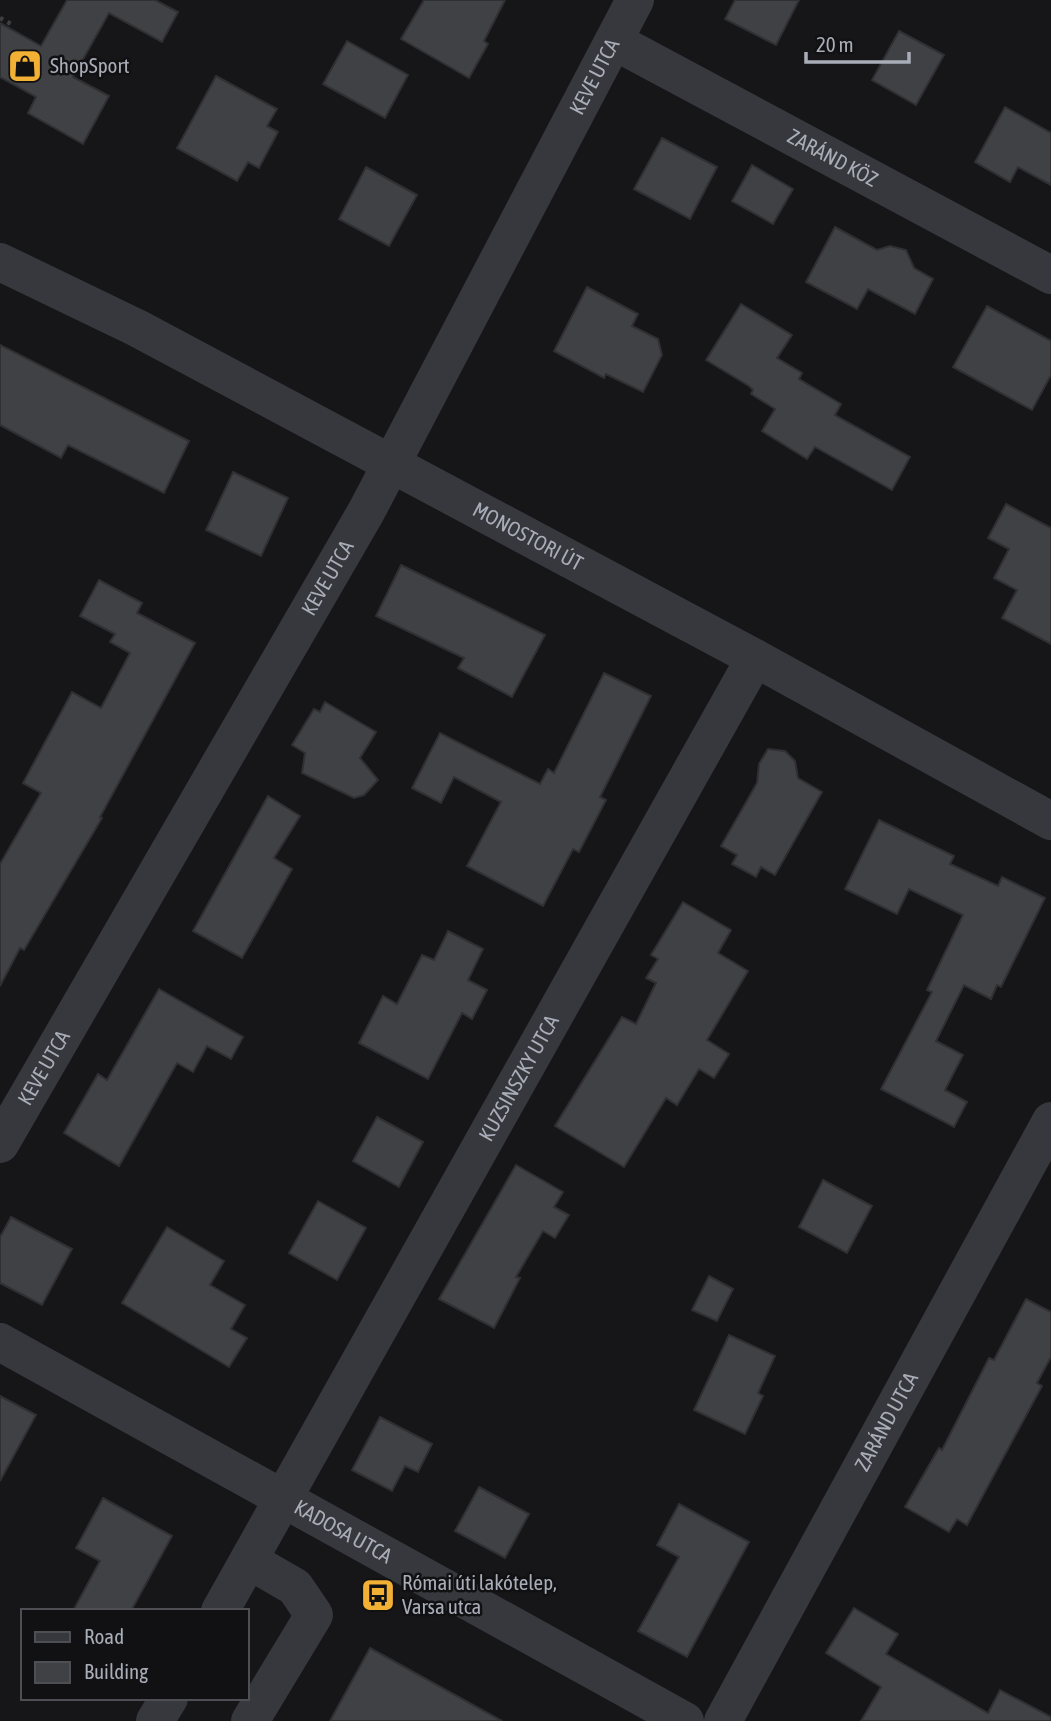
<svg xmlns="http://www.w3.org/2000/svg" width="1051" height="1721" viewBox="0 0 1051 1721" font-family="'Asap Condensed',sans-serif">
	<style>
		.building { fill: #404145; stroke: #303034; stroke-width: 2 }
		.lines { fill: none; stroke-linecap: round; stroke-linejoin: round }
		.path { stroke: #3d3f44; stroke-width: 4.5; stroke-dasharray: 3.5 5; stroke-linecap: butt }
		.minor { stroke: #37383d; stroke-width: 38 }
		.labels { text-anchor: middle; stroke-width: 5; stroke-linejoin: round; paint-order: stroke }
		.poi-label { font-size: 21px; fill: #a8adb8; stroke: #111113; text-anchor: start }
		.street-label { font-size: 21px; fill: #a8adb8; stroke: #111113 }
	</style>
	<rect width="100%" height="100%" fill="#161618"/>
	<g class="building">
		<polygon points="67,0 155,0 178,12 162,42 109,13 73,77 109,96 83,144 28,113 36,97 0,77 0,23 41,46"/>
		<polygon points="424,0 505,0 484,41 488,44 469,78 401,39"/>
		<polygon points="735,0 799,0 776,45 725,19"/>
		<polygon points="899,31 944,55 916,105 872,80"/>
		<polygon points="347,41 408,75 385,118 323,84"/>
		<polygon points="216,76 277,109 267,126 278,132 259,168 248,162 237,181 177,148"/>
		<polygon points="1005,107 1051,133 1051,185 1018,167 1010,182 975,162"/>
		<polygon points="662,138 717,167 690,219 634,189"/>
		<polygon points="752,165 793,189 773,224 732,201"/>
		<polygon points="366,167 417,195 389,246 339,219"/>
		<polygon points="835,227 877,250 890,246 906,250 914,268 933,279 915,314 868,289 857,309 806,282"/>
		<polygon points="587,287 638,314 632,326 658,339 662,355 643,392 606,374 604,378 554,351"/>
		<polygon points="741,304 792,335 777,358 802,373 799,379 841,404 835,415 910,457 892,490 815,447 807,459 762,431 775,409 751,394 753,390 749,386 706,360"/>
		<polygon points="987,306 1051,341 1051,375 1032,410 953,367"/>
		<polygon points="0,345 189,441 164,493 68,445 61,458 0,425"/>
		<polygon points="233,472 288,498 261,556 206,530"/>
		<polygon points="1006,504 1051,528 1051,644 1002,618 1017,590 994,578 1009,549 988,538"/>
		<polygon points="401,565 545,635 512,697 458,668 464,658 376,616"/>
		<polygon points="99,580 142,603 137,613 195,643 100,817 102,818 24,950 20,948 0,986 0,864 41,793 23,783 72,692 101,708 130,653 110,642 115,634 80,616"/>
		<polygon points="604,673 651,696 600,797 606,800 579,852 573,849 543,906 467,866 501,802 454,777 441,803 412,788 440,733 540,784 548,769 554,773"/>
		<polygon points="325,702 376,732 360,758 378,780 364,795 354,798 302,773 305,753 292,745 314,709 320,712"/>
		<polygon points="768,749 785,751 795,761 798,778 822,792 775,875 761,867 756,877 732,864 737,855 721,846 757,783 759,764"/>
		<polygon points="268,796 300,816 274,858 292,869 242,958 193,931"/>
		<polygon points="879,820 954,856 950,864 998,886 1002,877 1045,898 1001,987 997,985 991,999 964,985 936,1041 963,1055 945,1090 967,1102 954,1127 881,1089 932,992 927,990 963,915 909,889 897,914 845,889"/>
		<polygon points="683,902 731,930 718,953 748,971 707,1040 729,1054 714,1078 699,1069 677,1105 666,1098 624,1167 555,1126 622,1017 636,1024 656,983 646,978 658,959 651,955"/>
		<polygon points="448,931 483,949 468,980 487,990 472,1019 462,1013 428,1079 359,1043 383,996 397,1004 422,955 434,960"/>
		<polygon points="159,989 243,1037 231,1059 207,1046 193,1072 177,1063 119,1166 64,1133 98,1074 107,1080"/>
		<polygon points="377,1117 423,1142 399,1187 353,1161"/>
		<polygon points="516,1165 563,1192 554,1207 569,1215 555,1238 543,1231 516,1277 520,1278 494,1328 439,1299"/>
		<polygon points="823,1180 872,1206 847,1253 799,1227"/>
		<polygon points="318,1201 366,1228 337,1280 289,1253"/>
		<polygon points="11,1217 72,1249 42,1305 0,1283 0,1237"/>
		<polygon points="167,1227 224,1261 210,1285 245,1305 231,1329 247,1338 229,1367 122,1303"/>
		<polygon points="709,1276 733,1289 717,1321 692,1310"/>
		<polygon points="1026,1299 1051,1312 1051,1357 1037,1383 1042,1386 967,1525 957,1519 949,1532 905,1507 939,1448 942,1450 989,1358 994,1360"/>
		<polygon points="729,1335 775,1356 758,1393 763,1396 745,1434 694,1410"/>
		<polygon points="0,1396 36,1415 0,1481"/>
		<polygon points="380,1417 432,1444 418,1472 405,1466 392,1491 352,1470"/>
		<polygon points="479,1487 529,1514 505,1558 455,1531"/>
		<polygon points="103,1498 172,1536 131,1611 73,1611 100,1561 76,1548"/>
		<polygon points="679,1504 749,1542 687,1657 638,1631 679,1557 657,1545"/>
		<polygon points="854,1608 898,1634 886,1654 988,1713 1000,1690 1051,1717 1051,1721 861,1721 881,1687 826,1653"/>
		<polygon points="370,1648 502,1721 330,1721"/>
	</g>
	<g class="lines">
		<polyline class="path" points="0,18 13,25"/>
		<g class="minor">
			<path id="s1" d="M614,41L1051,275"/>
			<path id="s2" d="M0,262L137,328L755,658L1051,821"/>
			<path id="s3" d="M0,1144L366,512L635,0"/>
			<path id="s4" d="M0,1342L685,1721"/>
			<polyline points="250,1561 295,1587 314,1615 250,1721"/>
			<path id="s5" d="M220,1611L755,658"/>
			<polyline points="155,1721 169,1698"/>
			<path id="s6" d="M723,1721L1051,1121"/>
		</g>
	</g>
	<defs>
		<g id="shop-square" transform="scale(1.75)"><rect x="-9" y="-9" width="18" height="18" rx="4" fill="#f2b134" stroke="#111113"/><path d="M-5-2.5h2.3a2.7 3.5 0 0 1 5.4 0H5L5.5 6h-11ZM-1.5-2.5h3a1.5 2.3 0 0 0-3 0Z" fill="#111"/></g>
		<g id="bus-square" transform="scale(1.75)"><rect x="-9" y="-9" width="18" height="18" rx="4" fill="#f2b134" stroke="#111113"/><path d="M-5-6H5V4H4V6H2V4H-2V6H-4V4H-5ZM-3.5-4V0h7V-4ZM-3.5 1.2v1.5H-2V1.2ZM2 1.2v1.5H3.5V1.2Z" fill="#111"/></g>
	</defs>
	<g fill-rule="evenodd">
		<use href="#shop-square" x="25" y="66"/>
		<use href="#bus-square" x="378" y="1595"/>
	</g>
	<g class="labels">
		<g class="poi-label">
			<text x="50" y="73">ShopSport</text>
			<text x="402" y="1590">Római úti lakótelep,<tspan x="402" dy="24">Varsa utca</tspan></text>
		</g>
		<g class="street-label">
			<text dy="7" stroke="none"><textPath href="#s3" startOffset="1222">KEVE UTCA</textPath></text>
			<text dy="7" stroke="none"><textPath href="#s1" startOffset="248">ZARÁND KÖZ</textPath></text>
			<text dy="7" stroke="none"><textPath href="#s2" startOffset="595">MONOSTORI ÚT</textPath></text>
			<text dy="7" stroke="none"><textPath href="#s3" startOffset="654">KEVE UTCA</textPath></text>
			<text dy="7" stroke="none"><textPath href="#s3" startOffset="88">KEVE UTCA</textPath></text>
			<text dy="7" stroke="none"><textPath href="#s5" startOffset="611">KUZSINSZKY UTCA</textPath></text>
			<text dy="7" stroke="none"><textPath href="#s6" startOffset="341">ZARÁND UTCA</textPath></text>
			<text dy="7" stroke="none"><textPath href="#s4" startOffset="392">KADOSA UTCA</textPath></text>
		</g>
	</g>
	<rect x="21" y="1609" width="228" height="91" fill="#111113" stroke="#4d4f55" stroke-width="2"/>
	<rect x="35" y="1632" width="35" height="10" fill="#37383d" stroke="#4d4f55" stroke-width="2"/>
	<text x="84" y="1644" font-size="21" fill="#a8adb8">Road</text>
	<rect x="35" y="1662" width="35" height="21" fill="#404145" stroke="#4d4f55" stroke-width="2"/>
	<text x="84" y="1679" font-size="21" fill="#a8adb8">Building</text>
	<path d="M806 52v10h103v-10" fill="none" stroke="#a8adb8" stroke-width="3.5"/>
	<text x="816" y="52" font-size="21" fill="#a8adb8" stroke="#111113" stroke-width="5" paint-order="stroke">20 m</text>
</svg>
